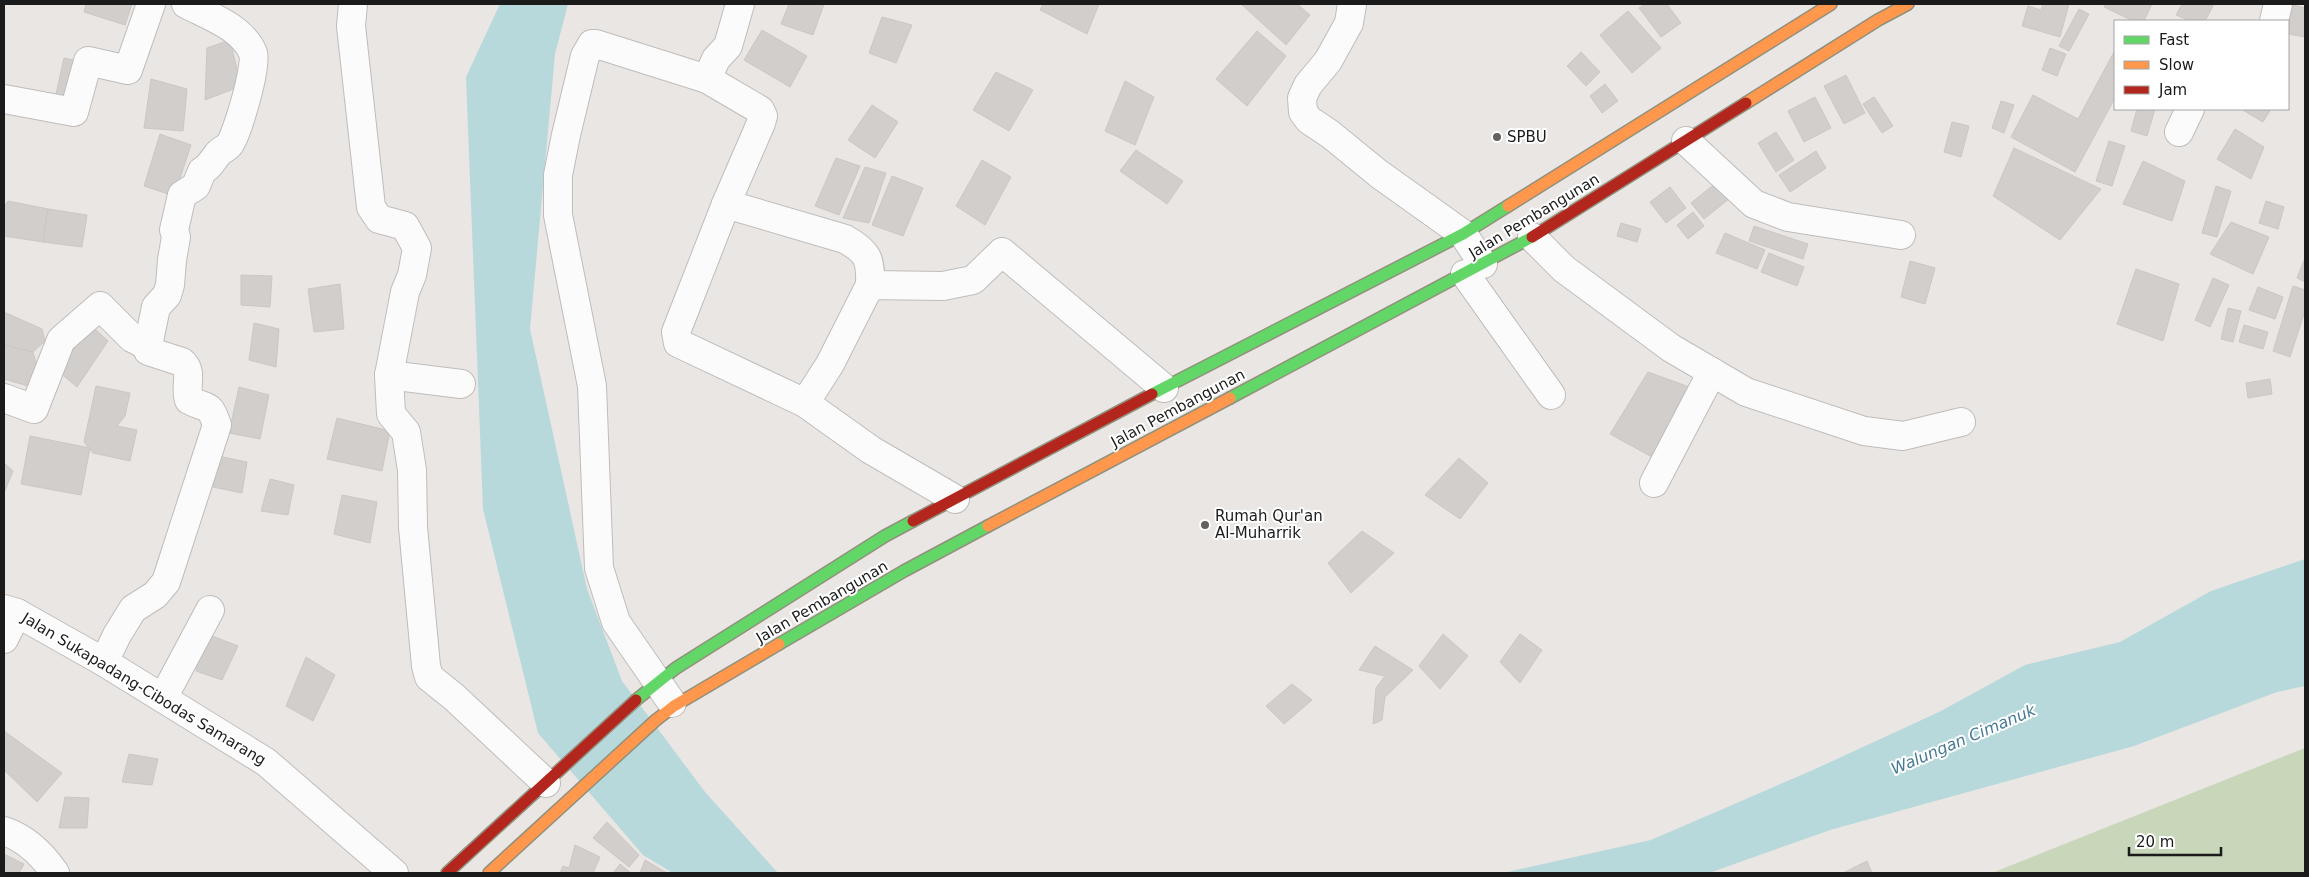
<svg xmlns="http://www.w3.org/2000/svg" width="2309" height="877" viewBox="0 0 2309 877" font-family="'DejaVu Sans',sans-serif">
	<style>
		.forest { fill: #c8d6b9 }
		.water { fill: #b7d9db }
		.building { fill: #d1cecc; stroke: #ccc7c5 }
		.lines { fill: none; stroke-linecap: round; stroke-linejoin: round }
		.street-casing { stroke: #bfbdbc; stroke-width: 30 }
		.fast-casing { stroke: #92907d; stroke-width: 14 }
		.slow-casing { stroke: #92907d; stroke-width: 14 }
		.jam-casing { stroke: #92907d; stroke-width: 14 }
		.street { stroke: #fcfbfb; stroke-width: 28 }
		.fast { stroke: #63d668; stroke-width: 11 }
		.slow { stroke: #ff974d; stroke-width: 11 }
		.jam { stroke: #b3261e; stroke-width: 11 }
		.poi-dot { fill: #636261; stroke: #fff; stroke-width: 2 }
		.labels { text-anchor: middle; stroke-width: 4; stroke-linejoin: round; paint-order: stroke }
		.poi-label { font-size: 15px; fill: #1b1b1b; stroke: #fff; text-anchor: start }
		.street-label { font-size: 15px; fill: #1b1b1b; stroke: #fff }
		.water-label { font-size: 16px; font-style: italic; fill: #477a95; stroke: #fff }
	</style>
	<rect width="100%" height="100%" fill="#e9e6e3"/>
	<polygon class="forest" points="2305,748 2305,873 1992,873"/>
	<g class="water">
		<polygon points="500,4 568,4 555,54 530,329 587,589 622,681 705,792 778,873 673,873 643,855 538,733 483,509 466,77"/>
		<polygon points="2305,559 2305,686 2277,692 2134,746 1830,830 1709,873 1503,873 1651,840 1813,770 1939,712 2025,665 2120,642 2211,591"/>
	</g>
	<g class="building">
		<polygon points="86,4 132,4 125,25 84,12"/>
		<polygon points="789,4 824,4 813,35 781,24"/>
		<polygon points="1043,4 1099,4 1087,34 1040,10"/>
		<polygon points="1241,4 1297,4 1310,15 1286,45"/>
		<polygon points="1645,4 1667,4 1681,23 1661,37 1639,8"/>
		<polygon points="2043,4 2069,4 2060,37 2022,26 2028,6 2041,10"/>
		<polygon points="2106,4 2152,4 2144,21 2133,21 2104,7"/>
		<polygon points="2182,4 2214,4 2205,21 2190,21 2176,15"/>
		<polygon points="2289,4 2305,8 2305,37 2288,34"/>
		<polygon points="2079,9 2089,14 2069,51 2059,46"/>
		<polygon points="1628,11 1661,48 1632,73 1600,35"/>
		<polygon points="882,17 912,25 896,63 869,53"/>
		<polygon points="762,30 807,56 790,87 744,60"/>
		<polygon points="1257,31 1286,56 1247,106 1216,79"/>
		<polygon points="230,40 241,86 205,100 207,48"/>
		<polygon points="2050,48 2066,54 2057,76 2042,70"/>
		<polygon points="2115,50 2115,98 2075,172 2011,137 2033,95 2078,119"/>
		<polygon points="1581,52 1600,72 1586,86 1567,66"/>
		<polygon points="64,58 83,62 73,107 54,103"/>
		<polygon points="996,72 1033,90 1009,131 973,110"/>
		<polygon points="1846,75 1865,113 1844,124 1824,86"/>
		<polygon points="151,79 187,89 183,131 144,128"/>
		<polygon points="1125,81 1154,97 1135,145 1105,131"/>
		<polygon points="1605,84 1618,101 1602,113 1590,96"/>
		<polygon points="1815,97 1831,128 1804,142 1788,111"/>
		<polygon points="1874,97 1893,126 1882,133 1863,104"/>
		<polygon points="2001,101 2014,105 2004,133 1992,128"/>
		<polygon points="872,105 898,122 875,158 848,140"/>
		<polygon points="2137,109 2155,109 2147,136 2131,131"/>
		<polygon points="2241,109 2271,109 2263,122"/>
		<polygon points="1952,122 1969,126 1961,157 1944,152"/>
		<polygon points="2235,129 2264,147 2251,179 2217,159"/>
		<polygon points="1776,132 1794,160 1776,172 1758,143"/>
		<polygon points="160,134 191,145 174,196 144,186"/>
		<polygon points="2109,141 2125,146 2112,186 2096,181"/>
		<polygon points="2014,148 2101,189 2060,240 1993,196"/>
		<polygon points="1136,150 1183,181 1167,204 1120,171"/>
		<polygon points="1816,151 1826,168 1790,192 1779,175"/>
		<polygon points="836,158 860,166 839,215 815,206"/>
		<polygon points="982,160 1011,177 985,225 956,206"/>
		<polygon points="2143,161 2185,181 2172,221 2123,204"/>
		<polygon points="865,167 886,173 869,223 843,218"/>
		<polygon points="892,176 923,188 903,236 872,225"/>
		<polygon points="1717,182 1730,198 1704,219 1691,203"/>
		<polygon points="2216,186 2231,191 2217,237 2202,233"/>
		<polygon points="1670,187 1686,208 1666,223 1650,202"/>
		<polygon points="8,201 48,209 43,242 4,236 4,207"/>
		<polygon points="2266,201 2284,207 2278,229 2259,223"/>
		<polygon points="48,209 87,215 82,247 43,242"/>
		<polygon points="1693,212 1704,226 1688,239 1677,225"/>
		<polygon points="2231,222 2269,237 2253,274 2210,254"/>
		<polygon points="1621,223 1641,229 1637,242 1617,236"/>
		<polygon points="1754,226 1808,244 1803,259 1749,241"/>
		<polygon points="1725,233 1765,250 1757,269 1716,253"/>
		<polygon points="1769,253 1804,267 1797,286 1761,272"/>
		<polygon points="2305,258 2305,282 2297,278"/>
		<polygon points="1910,261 1935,268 1925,304 1901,297"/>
		<polygon points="2136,269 2179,284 2163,341 2117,324"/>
		<polygon points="241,275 272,276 270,307 241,305"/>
		<polygon points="2213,278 2229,285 2210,327 2195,320"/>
		<polygon points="340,284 344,329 314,332 308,289"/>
		<polygon points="2293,286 2305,290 2305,311 2290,357 2273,351"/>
		<polygon points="2258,287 2283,297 2275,319 2249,310"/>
		<polygon points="2228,308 2241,311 2233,342 2221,339"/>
		<polygon points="4,312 42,329 45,341 33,352 4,345"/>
		<polygon points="85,323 94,328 108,341 77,387 53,367"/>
		<polygon points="254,323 279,329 276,367 249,360"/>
		<polygon points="2244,325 2268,332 2263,349 2239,342"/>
		<polygon points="4,345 33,352 37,367 31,387 4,379"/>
		<polygon points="1648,372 1692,388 1652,457 1610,434"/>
		<polygon points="2270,379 2272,394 2248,398 2246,383"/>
		<polygon points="96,386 130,393 125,416 117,426 137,430 130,461 93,453 84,442"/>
		<polygon points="239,387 269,395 260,439 229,433"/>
		<polygon points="337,418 390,431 382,471 327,459"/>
		<polygon points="30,436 90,448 81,495 21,484"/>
		<polygon points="218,456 247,462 242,493 213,487"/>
		<polygon points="1459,458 1488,483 1460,519 1425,495"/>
		<polygon points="4,463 13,471 4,493"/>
		<polygon points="270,479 294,485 288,515 261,511"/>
		<polygon points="342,495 377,502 370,543 334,534"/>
		<polygon points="1362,531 1394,553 1351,593 1328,563"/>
		<polygon points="207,634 238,646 222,680 196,671"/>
		<polygon points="1443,634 1468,656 1440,689 1419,666"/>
		<polygon points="1520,634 1542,650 1520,683 1500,662"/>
		<polygon points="1375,646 1413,670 1385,697 1382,720 1373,724 1376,688 1385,676 1359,670"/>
		<polygon points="306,657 335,675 313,721 286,706"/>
		<polygon points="1292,684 1312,700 1284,724 1266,706"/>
		<polygon points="4,731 62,773 37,802 4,770"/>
		<polygon points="129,754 158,759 152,785 122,782"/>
		<polygon points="65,797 89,798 87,828 59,828"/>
		<polygon points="607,822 639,855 629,867 593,838"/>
		<polygon points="575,845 600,857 593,873 560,873 563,866 569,868"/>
		<polygon points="4,854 24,864 19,873 4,873"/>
		<polygon points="645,860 667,873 640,873"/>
		<polygon points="1867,861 1872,873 1843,873"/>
		<polygon points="620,864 631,873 613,873"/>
	</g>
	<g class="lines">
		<g class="street-casing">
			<g id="street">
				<polyline points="353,4 351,26 371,207 379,219 405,226 417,248 412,275 405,292 389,375 391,414 406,432 412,470 413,527 426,666 429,677 454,697 546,783"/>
				<polyline points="1352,4 1349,23 1328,61 1308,85 1302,98 1303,112 1309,120 1330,134 1379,174 1463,234 1483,264"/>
				<polyline points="2274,21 2278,4"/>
				<polyline points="707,79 716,59 728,46 740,4"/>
				<polyline points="4,99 74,112 88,61 128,70 151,4"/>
				<polyline points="2179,132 2190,109"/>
				<polyline points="1686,141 1754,204 1788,217 1901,235"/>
				<path d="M726,204L845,239C868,252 871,259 870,285"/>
				<polyline points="1532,237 1564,269 1671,348 1746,392 1864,431 1903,436 1961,422"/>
				<polyline points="1465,274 1551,395"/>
				<polyline points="389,375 461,384"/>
				<polyline points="4,398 34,409 61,340 100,306 132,338 148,346"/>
				<polyline points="1654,483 1712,372"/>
				<polyline points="955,499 871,450 805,403 830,364 870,285 943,286 973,280 1002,252 1164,388"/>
				<polyline points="4,609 17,613 104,662 266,762 394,873"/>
				<polyline points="4,639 17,613"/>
				<path d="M104,662L117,635L133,609L155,595L166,582L217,425C209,401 207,410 189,400C184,387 194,372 182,362L148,351V346L156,307L167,295L170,285L172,260L176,237L174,230L182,195L196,186L202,171C211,166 211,162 217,155C220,150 226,149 229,145C237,136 258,63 253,53C242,27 209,16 186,4"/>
				<polyline points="163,698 210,610"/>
				<polyline points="672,703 616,622 599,568 592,386 558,215 558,175 566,135 585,56 592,44 596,44 707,79 760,110 763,116 761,123 726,204 676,332 678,343 805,403"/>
				<path d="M4,831C25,838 42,854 55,873"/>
			</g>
		</g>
		<g class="fast-casing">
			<g id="fast">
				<polyline points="1152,394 1463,234 1508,206"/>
				<polyline points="1230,398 1532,237"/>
				<polyline points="779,644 904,571 988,526"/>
				<polyline points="636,700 676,668 885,536 913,521"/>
			</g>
		</g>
		<g class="slow-casing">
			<g id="slow">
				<polyline points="1746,103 1878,20 1908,4"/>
				<polyline points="1508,206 1831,4"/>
				<polyline points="988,526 1230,398"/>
				<polyline points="489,873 656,720 674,706 779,644"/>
			</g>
		</g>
		<g class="jam-casing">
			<g id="jam">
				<polyline points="1532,237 1746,103"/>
				<polyline points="913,521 1152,394"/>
				<polyline points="447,873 636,700"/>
			</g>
		</g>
		<use href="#street" class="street"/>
		<use href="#fast" class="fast"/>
		<use href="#slow" class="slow"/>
		<use href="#jam" class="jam"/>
	</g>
	<g class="poi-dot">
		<circle cx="1497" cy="137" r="5"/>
		<circle cx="1205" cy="525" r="5"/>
	</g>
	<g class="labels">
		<g class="poi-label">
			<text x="1507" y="142">SPBU</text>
			<text x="1215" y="521">Rumah Qur'an<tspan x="1215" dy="17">Al-Muharrik</tspan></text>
		</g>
		<g class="street-label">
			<text transform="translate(1534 216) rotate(-31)" y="5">Jalan Pembangunan</text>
			<text transform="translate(1178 408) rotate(-28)" y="5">Jalan Pembangunan</text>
			<text transform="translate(822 602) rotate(-30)" y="5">Jalan Pembangunan</text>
			<text transform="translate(144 689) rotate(31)" y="5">Jalan Sukapadang-Cibodas Samarang</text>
		</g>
		<g class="water-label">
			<text transform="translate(1963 739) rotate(-23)" y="6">Walungan Cimanuk</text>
		</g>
	</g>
	<rect width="2309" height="877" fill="none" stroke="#1b1b1b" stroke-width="10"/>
	<rect x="2114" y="20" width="175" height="90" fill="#ffffff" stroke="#a4a4a4"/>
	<rect x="2124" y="36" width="25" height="8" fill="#63d668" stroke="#a4a4a4"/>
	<text x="2159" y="45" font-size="15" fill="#1b1b1b">Fast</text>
	<rect x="2124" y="61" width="25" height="8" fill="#ff974d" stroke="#a4a4a4"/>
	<text x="2159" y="70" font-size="15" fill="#1b1b1b">Slow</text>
	<rect x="2124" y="86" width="25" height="8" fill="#b3261e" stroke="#a4a4a4"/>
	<text x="2159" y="95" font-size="15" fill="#1b1b1b">Jam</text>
	<path d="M2129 847v8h92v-8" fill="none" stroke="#1b1b1b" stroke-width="2.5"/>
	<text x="2136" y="847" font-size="15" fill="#1b1b1b" stroke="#ffffff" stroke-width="4" paint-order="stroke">20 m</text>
</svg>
